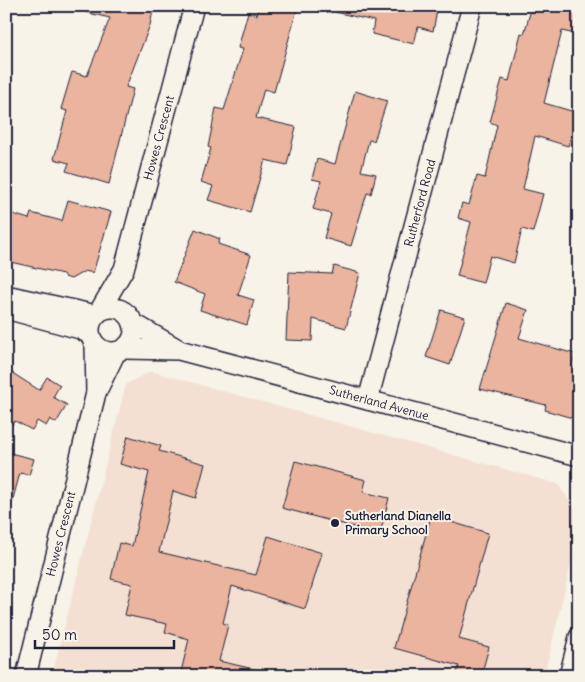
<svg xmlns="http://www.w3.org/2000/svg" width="585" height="682" viewBox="0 0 585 682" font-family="Delius,sans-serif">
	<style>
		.built { fill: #f3e0d2 }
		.building { fill: #eab49e; stroke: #22223b }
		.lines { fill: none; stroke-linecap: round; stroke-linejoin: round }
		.minor-casing { stroke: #22223b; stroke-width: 22 }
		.minor { stroke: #f7f3e8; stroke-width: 19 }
		.poi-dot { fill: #22223b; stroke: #f7f3e8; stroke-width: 2 }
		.labels { text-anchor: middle; stroke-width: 4; stroke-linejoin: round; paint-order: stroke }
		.street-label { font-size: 12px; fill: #22223b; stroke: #f7f3e8 }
		.poi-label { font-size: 12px; font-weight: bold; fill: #22223b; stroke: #f7f3e8; text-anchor: start }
	</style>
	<rect width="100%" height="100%" fill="#f7f3e8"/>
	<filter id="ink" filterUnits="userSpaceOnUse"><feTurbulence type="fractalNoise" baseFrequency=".02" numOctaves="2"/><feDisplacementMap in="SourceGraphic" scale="10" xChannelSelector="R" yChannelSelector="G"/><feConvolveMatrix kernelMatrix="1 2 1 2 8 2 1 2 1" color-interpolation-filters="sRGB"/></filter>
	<g filter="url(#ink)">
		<polygon class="built" points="151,371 558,484 579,515 579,531 544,676 52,676 126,384"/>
		<g class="building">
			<polygon points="85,6 154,6 150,25 126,87 133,89 109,184 66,171 69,163 54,159 67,111 61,109 72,72 87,76 110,18 84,12"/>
			<polygon points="258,6 298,6 274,92 264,89 256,118 296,127 287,165 265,160 250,212 208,200 213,186 201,182 211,148 208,147 216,108 224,110 243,49 238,48 248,12 257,15"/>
			<polygon points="336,6 438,6 433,31 418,27 414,44 372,34 374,21 335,12"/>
			<polygon points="532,6 567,6 579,10 579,22 575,34 562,31 544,103 578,113 568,146 535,136 523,189 543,194 533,232 522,229 514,263 490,256 483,283 457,276 471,222 458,218 462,203 469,205 477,176 485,178 497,125 490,122 502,79 509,81 521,33 524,34"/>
			<polygon points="355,91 387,101 374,141 369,140 361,171 376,174 371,194 367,193 351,246 324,238 331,214 313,209 321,181 312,179 317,159 335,164"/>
			<polygon points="68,200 111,212 93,273 85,271 71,279 65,277 63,274 6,261 6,212 29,219 31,213 62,221"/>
			<polygon points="195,229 220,239 218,244 251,255 238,295 254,300 247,325 200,310 205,294 174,282"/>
			<polygon points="334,266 360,273 346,328 313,319 312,341 286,340 289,272 332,274"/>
			<polygon points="506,303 528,310 519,338 575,354 572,367 579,369 579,420 545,410 546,405 480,389"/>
			<polygon points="441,310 465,317 450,365 426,357"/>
			<polygon points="6,369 39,390 47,377 60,385 53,397 67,405 56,423 50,419 46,426 37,421 32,430 15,421 6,431"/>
			<polygon points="128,436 161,446 159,451 205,464 196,498 173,491 159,552 256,575 268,536 322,553 305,609 232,586 223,623 228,625 219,661 258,670 257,676 180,676 189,639 165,632 167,624 125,615 132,584 111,579 119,543 132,546 149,472 120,464"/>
			<polygon points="6,452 34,459 29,475 20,473 11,506 6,505"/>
			<polygon points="295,461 366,480 363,492 389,498 380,534 282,508"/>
			<polygon points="431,516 488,533 459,639 489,647 481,676 456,676 459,666 394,648"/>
		</g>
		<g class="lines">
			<g class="minor-casing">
				<g id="minor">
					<polyline points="6,295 96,315"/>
					<circle cx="112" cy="330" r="22"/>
					<polyline points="6,309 80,329 89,334"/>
					<polyline points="100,310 124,269 194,6"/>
					<polyline points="133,323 178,349"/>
					<polyline points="95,345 96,393"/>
					<polyline points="123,349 179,350 579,456"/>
					<polyline points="368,400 472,6"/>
					<polyline points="26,676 96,393 116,352"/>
					<polyline points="569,676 579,637"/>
				</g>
			</g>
			<use href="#minor" class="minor"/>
		</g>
	</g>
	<circle class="poi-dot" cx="335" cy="523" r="5"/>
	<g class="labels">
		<g class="street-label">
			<text transform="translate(159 138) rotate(-75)" y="4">Howes Crescent</text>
			<text transform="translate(420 203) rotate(-75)" y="4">Rutherford Road</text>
			<text transform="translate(379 403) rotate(15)" y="4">Sutherland Avenue</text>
			<text transform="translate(61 534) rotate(-76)" y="4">Howes Crescent</text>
		</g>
		<g class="poi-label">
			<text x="345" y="520">Sutherland Dianella<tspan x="345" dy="14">Primary School</tspan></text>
		</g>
	</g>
	<rect width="585" height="682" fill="none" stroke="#f7f3e8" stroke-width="25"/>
	<rect x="12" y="12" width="560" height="657" fill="none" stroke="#22223b" stroke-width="2" filter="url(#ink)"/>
	<path d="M35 640v8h139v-8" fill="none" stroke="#22223b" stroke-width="2.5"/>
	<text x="42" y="640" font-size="15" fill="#22223b" stroke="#f7f3e8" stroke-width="4" paint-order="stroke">50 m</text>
</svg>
